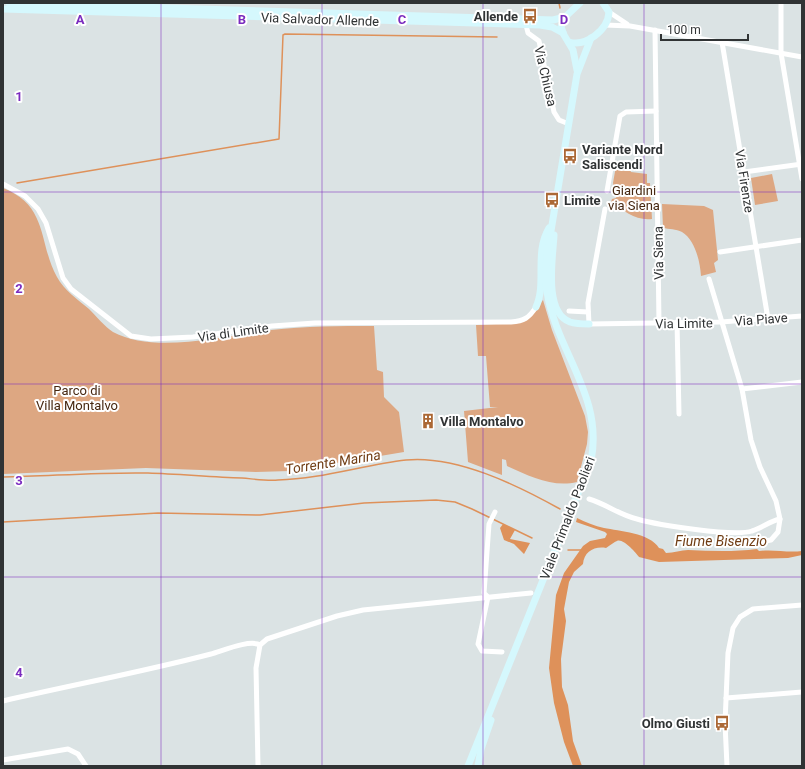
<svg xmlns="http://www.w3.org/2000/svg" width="805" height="769" viewBox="0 0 805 769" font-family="Roboto,sans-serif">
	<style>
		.green { fill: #dda782 }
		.water { fill: #de915a }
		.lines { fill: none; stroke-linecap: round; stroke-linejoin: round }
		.stream { stroke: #de915a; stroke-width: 1.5 }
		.minor { stroke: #fff; stroke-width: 5 }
		.secondary { stroke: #d5f8fd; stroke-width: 7 }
		.grid { fill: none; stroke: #7b2cbf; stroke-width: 1; stroke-opacity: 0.55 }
		.labels { text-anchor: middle; stroke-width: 4; stroke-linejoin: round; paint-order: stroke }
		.poi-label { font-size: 13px; font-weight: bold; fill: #303334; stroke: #fff; text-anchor: start }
		.street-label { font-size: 13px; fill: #303334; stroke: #fff }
		.park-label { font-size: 13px; fill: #462710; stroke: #fff }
		.water-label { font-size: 14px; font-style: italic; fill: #703d14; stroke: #fff }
		.grid-label { font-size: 13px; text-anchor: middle; font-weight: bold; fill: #7b2cbf; stroke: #fff; stroke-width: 4; stroke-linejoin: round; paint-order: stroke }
	</style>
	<rect width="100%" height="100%" fill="#dbe3e4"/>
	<g class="green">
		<path d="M616,166L629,167L631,172L647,174V183H650L652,219C636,221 624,211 611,202L612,199L616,198L618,194L614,189L613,183Z"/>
		<polygon points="772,174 778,201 755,205 751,178"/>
		<path d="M3,188C49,206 38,243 57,277C64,290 78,300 89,309C96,316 105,327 113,332C156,355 225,335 271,330C306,326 340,326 374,326L377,370L383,372L384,397L399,412L404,452L290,471L256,472L146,468L3,474Z"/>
		<path d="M662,204L704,206L713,210L718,260L714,263L716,272L701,276C700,261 695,240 682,232C676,229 669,229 663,228Z"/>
		<path d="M543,300L552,330L585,416L588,432L587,444L577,482C553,488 529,476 507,466L506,460L502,459V475L468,462L464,411L498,407H490L486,356H478L476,325L514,323L531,316Z"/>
	</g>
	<g class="water">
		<path d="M577,518C585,522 595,526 604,528C619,531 650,533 659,548L663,549L666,553C674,553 681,550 688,550C711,551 734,552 757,549L759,551C774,549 787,553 802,551V555L788,558L659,562L639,557C636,553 623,538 617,541C614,542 609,546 606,548C594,546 584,552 583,564L574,572L569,582L564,609L566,621L561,659L562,687L568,705L573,741L582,766H573L564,742L554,703L549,668L556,595L564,573L583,546L590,541L605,538L607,534L605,532L576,522Z"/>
		<polygon points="503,524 515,530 510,539 530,543 524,554 514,544 504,540 500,528"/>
	</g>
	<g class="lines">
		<g class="stream">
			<polyline points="559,3 560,8"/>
			<polyline points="17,183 279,139 283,35 285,34 497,37"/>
			<path d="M3,477C51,476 100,472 148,473C179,474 211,477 242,478C254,479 266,481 278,480C321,479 363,465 406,460C456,455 517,485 560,509"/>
			<polyline points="3,522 158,513 260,515 364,503 436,500 455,502 472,509 532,538"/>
			<polyline points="568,550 582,550"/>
		</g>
		<g class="minor">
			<polyline points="781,3 781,53 802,179"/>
			<polyline points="609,12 627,24"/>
			<polyline points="526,25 528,33 539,41 554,112 559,120 569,124"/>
			<polyline points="605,25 630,26 802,57"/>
			<polyline points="655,30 659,323"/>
			<polyline points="722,42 768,319"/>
			<polyline points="744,172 802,164"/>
			<path d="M3,184L25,196L38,209L46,223L63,278L71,289L131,336L151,339L193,337L272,326L315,323L511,322C524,321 529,318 536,307"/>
			<polyline points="607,191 620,116 626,112 656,111"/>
			<polyline points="605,209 588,303 589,324 721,322 802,316"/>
			<polyline points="720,252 802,240"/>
			<polyline points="709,279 742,389 751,440 760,467 776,501 780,519 778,532 771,540 749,544"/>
			<polyline points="569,311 588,312"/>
			<polyline points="677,322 679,414"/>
			<polyline points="742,389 802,382"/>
			<path d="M589,499C606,504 620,515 637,519C658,525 734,537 752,531C762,528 770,521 780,519"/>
			<polyline points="495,512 489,524 484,593 488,597 478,644 482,651 502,652"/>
			<polyline points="726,698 802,692"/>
			<path d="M3,701C72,685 142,672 211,654C222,651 250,639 260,645"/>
			<polyline points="3,760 68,749 78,754 86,766"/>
			<polyline points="258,766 256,668 260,645 267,639 337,616 363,610 531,593"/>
			<polyline points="727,766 725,723 728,653 733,628 740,617 753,609 802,605"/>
		</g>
		<g class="secondary">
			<polyline points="9,3 553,20 565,17"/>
			<polyline points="3,9 540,25 552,27 563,33"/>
			<path d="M569,42C586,47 608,30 609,12L603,3"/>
			<polyline points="577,70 573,50 564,35 561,27 565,17 580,3"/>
			<path d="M554,235C553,257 543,312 570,322C576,324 583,324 589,324"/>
			<path d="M536,307C547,284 534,253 549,228"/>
			<path d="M468,766L591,461C604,396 557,353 547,292C544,278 546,264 548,249L577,74L591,38"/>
			<polyline points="478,766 481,749 491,720"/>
		</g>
	</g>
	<path class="grid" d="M161,3V766M322,3V766M483,3V766M644,3V766M3,192H802M3,384H802M3,577H802"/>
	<defs>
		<g id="bus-bare" transform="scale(1.2)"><path d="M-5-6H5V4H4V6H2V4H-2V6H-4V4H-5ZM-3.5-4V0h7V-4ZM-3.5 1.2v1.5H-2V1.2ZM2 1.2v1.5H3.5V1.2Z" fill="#ab6835" stroke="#fff" stroke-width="2.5" paint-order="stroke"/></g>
		<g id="building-bare" transform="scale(1.2)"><path d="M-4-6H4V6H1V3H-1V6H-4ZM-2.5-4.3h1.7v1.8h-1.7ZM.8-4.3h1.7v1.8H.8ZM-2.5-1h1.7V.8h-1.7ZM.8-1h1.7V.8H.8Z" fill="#ab6835" stroke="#fff" stroke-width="2.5" paint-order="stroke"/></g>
	</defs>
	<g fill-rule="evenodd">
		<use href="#bus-bare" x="530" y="16"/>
		<use href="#bus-bare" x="570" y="156"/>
		<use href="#bus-bare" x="552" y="200"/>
		<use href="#building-bare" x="428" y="421"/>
		<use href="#bus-bare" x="722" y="723"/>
	</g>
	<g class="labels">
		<g class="poi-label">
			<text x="518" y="21" text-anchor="end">Allende</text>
			<text x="582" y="154">Variante Nord<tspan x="582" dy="15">Saliscendi</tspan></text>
			<text x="564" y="205">Limite</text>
			<text x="440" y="426">Villa Montalvo</text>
			<text x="710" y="728" text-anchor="end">Olmo Giusti</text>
		</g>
		<g class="street-label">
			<text transform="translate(320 19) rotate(2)" y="5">Via Salvador Allende</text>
			<text transform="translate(546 76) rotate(77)" y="5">Via Chiusa</text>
			<text transform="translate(745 181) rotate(81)" y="5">Via Firenze</text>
			<text transform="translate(658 253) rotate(-91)" y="5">Via Siena</text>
			<text transform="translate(761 319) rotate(-4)" y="5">Via Piave</text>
			<text transform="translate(684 323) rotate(-1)" y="5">Via Limite</text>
			<text transform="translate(233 332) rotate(-8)" y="5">Via di Limite</text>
			<text transform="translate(567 518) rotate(-69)" y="5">Viale Primaldo Paolieri</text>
		</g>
		<g class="park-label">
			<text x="634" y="195">Giardini<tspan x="634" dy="15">via Siena</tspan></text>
			<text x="77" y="395">Parco di<tspan x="77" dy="15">Villa Montalvo</tspan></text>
		</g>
		<g class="water-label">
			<text transform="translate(333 462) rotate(-9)" y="5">Torrente Marina</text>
			<text x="721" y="546">Fiume Bisenzio</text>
		</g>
	</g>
	<g class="grid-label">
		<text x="80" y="24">A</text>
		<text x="242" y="24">B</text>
		<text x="402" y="24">C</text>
		<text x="564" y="24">D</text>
		<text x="19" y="101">1</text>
		<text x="19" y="293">2</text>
		<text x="19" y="485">3</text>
		<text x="19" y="677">4</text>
	</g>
	<rect width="805" height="769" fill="none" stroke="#303334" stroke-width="8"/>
	<path d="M661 34v6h87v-6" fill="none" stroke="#303334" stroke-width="2"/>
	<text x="667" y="34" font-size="12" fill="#303334" stroke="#ffffff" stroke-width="3" paint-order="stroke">100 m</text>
</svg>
